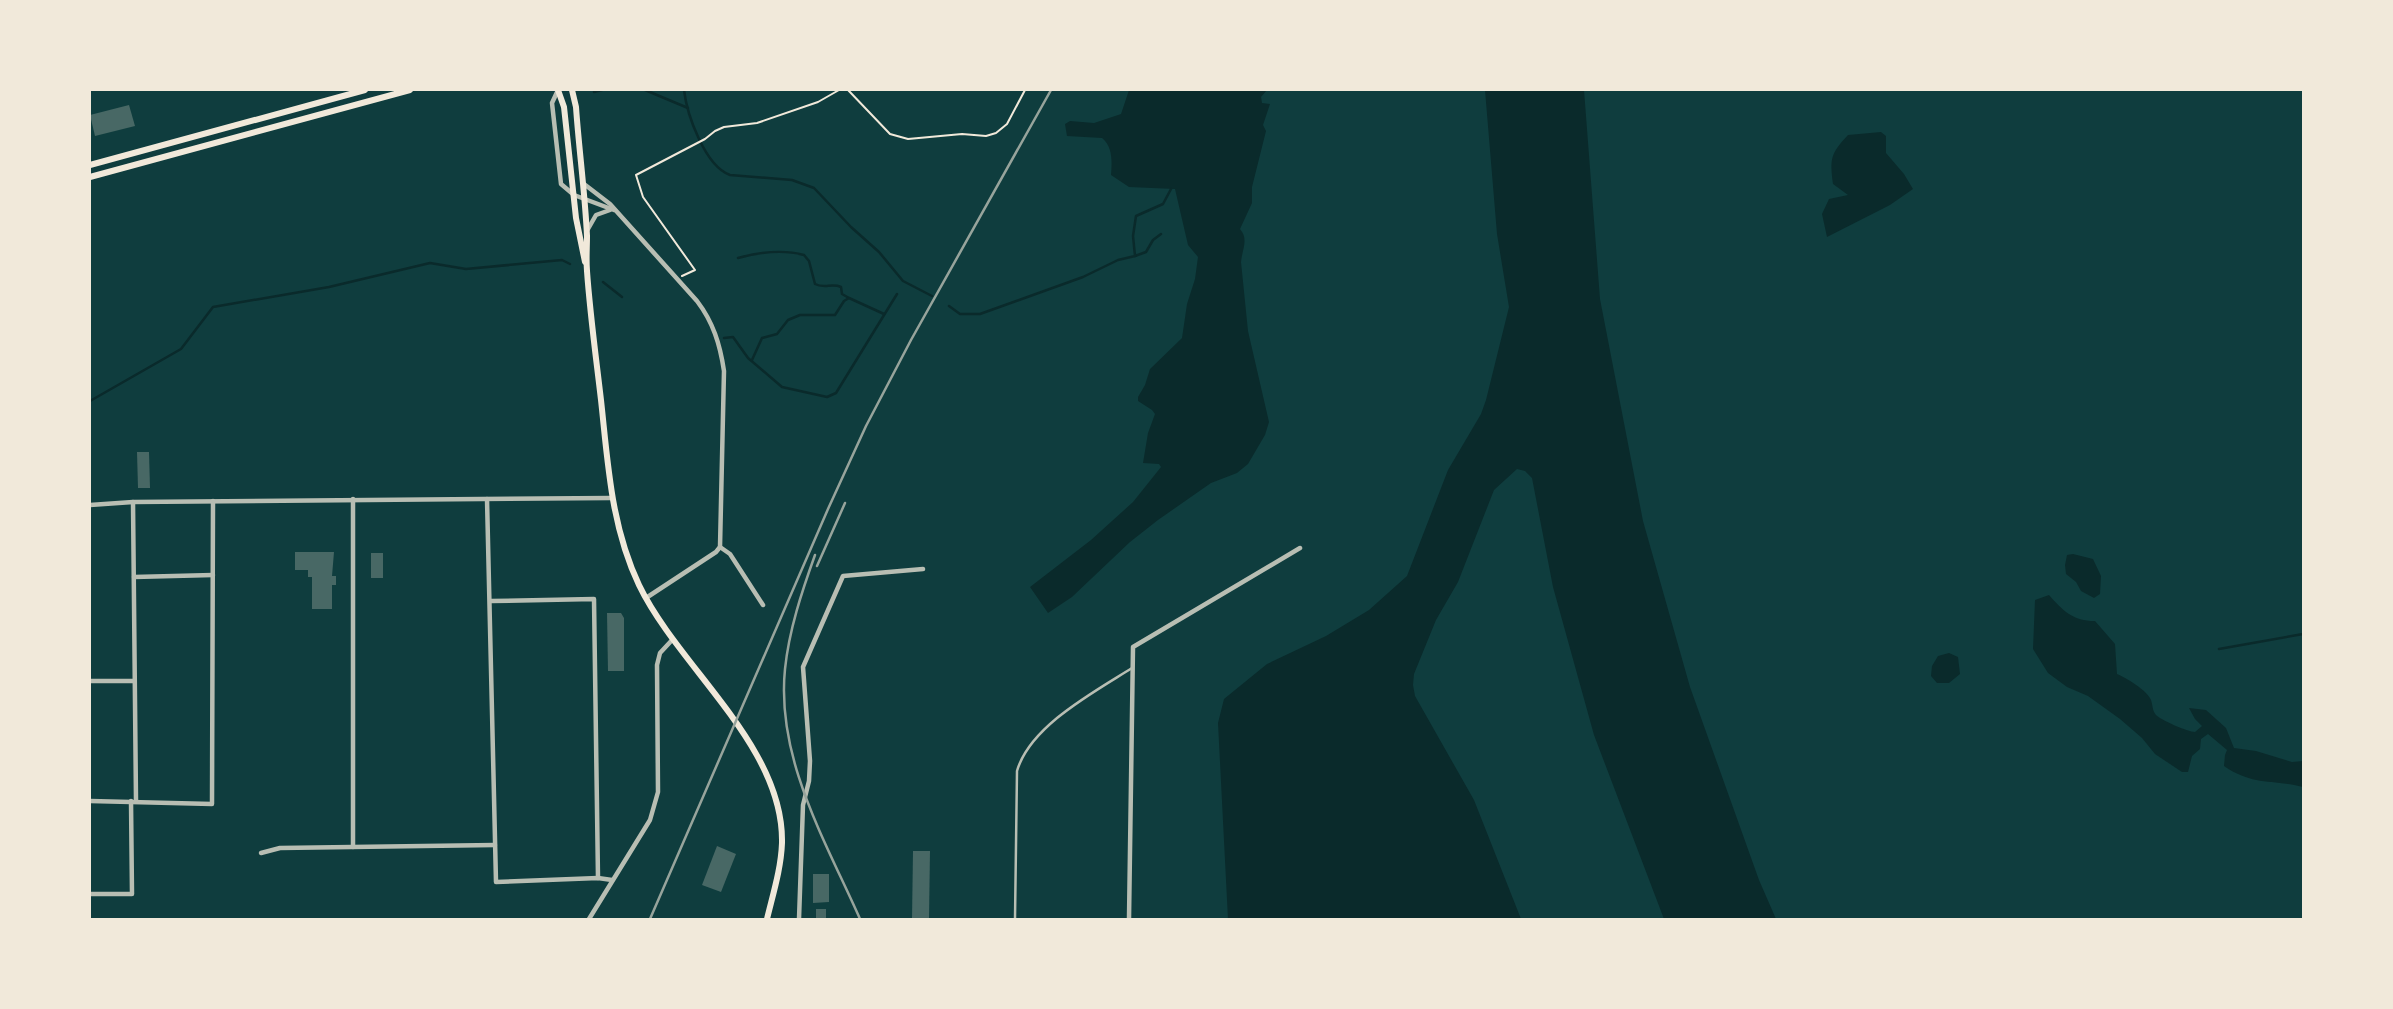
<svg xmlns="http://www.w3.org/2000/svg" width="2393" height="1009" viewBox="0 0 2393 1009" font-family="Helvetica,sans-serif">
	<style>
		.water { fill: #0a2a2b }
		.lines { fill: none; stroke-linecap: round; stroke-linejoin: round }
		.stream { stroke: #0a2a2b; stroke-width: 2.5 }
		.building { fill: #486865 }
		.path { stroke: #f1e9da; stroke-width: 2 }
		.service { stroke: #b8beb3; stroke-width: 2.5 }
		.minor { stroke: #b8beb3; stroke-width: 4.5 }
		.secondary { stroke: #f1e9da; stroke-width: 6 }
		.rail { stroke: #97a49c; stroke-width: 2.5 }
	</style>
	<rect width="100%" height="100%" fill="#0f3d3e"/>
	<g class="water">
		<path d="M1129,90H1267L1261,97L1262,103L1270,104L1263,125L1266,131L1252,187V203L1240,229C1249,239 1242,250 1241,262L1248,331L1269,422L1265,435L1248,464L1237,473L1211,483L1158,520L1130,542L1072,597L1048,613L1030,587L1091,540L1133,502L1161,467L1159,464L1143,463L1148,433L1155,414L1152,410L1138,401V397L1145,385L1150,369L1182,338L1187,304L1195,279L1198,257L1188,245L1175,189L1129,187L1111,175C1112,162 1113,147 1102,138L1067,136L1065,124L1070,121L1094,123L1121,114Z"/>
		<polygon points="1485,90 1584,90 1600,299 1643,521 1690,687 1759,880 1776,919 1664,919 1594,735 1553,587 1532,478 1525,471 1517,469 1494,490 1458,582 1436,620 1414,674 1413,685 1415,696 1474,800 1521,919 1228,919 1218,723 1224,699 1267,664 1326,636 1369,610 1407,576 1448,470 1481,414 1486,400 1509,307 1497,234"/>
		<path d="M1881,132L1886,136V153L1904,174L1913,189L1890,205L1827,237L1822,214L1829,199L1848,195L1833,184C1830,159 1830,154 1848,135Z"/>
		<polygon points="2073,554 2093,559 2101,576 2100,594 2094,598 2081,591 2076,582 2066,574 2065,565 2067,555"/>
		<path d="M2049,595C2063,611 2073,621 2095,621L2115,644L2117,674C2126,678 2147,690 2151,700C2153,706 2152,710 2156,715C2161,720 2188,732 2195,732L2202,726L2195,719L2189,708L2206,710L2226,728L2234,748L2256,751L2292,762L2303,761V787C2271,779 2253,786 2224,766L2225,755L2227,750L2208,734L2201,739L2200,749L2192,756L2188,772H2182L2155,754L2142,738L2120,719L2088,696L2067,687L2048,673L2033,649L2035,600Z"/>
		<polygon points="1949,653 1958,657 1960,674 1949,683 1937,683 1931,676 1932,666 1938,656"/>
	</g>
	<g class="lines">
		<g class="stream">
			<polyline points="645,90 688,108"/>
			<path d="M684,90C687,115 705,166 730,175L792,180L814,188L851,227L879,252L903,281L932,296"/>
			<polyline points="594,92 602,90"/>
			<polyline points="1135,256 1146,252 1153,240 1161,234"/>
			<path d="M738,258C760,252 782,249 804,255L809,261L815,284C824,289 832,283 841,287L842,294L849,298"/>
			<polyline points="603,282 622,297"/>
			<polyline points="949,306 960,314 980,314 1083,277 1118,260 1135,256 1133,236 1136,216 1163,204 1171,189"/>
			<polyline points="724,338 733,337 748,358 782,387 827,397 836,393 897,294"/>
			<polyline points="752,360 762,338 777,334 788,320 800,315 835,315 844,301 849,298 884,314"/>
			<polyline points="90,401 181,349 213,307 329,287 430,263 466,269 562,260 570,264"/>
			<polyline points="2219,649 2303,634"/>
		</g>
	</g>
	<g class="building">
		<polygon points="129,105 135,126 95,136 90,115"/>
		<polygon points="137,452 149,452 150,488 138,488"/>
		<polygon points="295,552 334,552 332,576 336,576 336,585 332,585 332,609 312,609 312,577 308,577 308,570 295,570"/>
		<rect x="371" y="553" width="12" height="25"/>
		<polygon points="607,613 621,613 624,618 624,671 608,671"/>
		<polygon points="717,846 736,854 721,892 702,885"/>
		<polygon points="913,851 930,851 929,919 912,919"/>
		<polygon points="813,874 829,874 829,902 813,903"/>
		<rect x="816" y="909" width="10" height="10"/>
	</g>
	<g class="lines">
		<g class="path">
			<polyline points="848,90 890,134 908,139 962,134 986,136 996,133 1007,124 1025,90"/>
			<polyline points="682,276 695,270 643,197 636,175 705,139 715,131 724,127 757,123 818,102 839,90"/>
		</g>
		<path class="service" d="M1015,919L1017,771C1030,726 1094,692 1132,668"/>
		<g class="minor">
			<polyline points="558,90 552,103 561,184 574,195 614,210"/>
			<path d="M584,184L610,204L697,301C713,322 720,344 724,371L720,547L716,552L646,598"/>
			<polyline points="588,229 596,215 610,210"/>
			<polyline points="487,499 496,882 598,878 612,880"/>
			<polyline points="133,502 136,801"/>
			<polyline points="90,505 133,502 611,498"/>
			<polyline points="720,547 730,554 763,605"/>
			<polyline points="134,577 213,575"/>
			<polyline points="491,601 594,599 598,878"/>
			<polyline points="90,681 134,681"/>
			<polyline points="90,801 212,804 213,501"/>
			<polyline points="353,847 353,499"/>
			<polyline points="261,853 280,848 495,845"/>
			<polyline points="90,894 132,894 131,801"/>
			<polyline points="589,919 650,820 658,792 657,665 660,653 673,639"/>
			<polyline points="799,919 803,805 809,781 810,761 803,667 843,576 923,569"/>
			<polyline points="1129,919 1133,647 1300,548"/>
		</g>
		<g class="secondary">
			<polyline points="558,90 564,107 576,218 585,262"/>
			<path d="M572,90L576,107C579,150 585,193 587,236C587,248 586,259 587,271C590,314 596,357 601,400C608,464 611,526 639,585C679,668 784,746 782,843C781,869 773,894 767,919"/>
			<polyline points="90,165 365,90"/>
			<polyline points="90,177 410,90"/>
		</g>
		<g class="rail">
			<path d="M815,555C802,591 789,630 785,669C776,758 825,840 860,919"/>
			<polyline points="817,566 845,503"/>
			<polyline points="650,919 828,509 866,426 911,340 1051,90"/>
		</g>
	</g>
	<rect width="2393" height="1009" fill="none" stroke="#f1e9da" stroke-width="182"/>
</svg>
